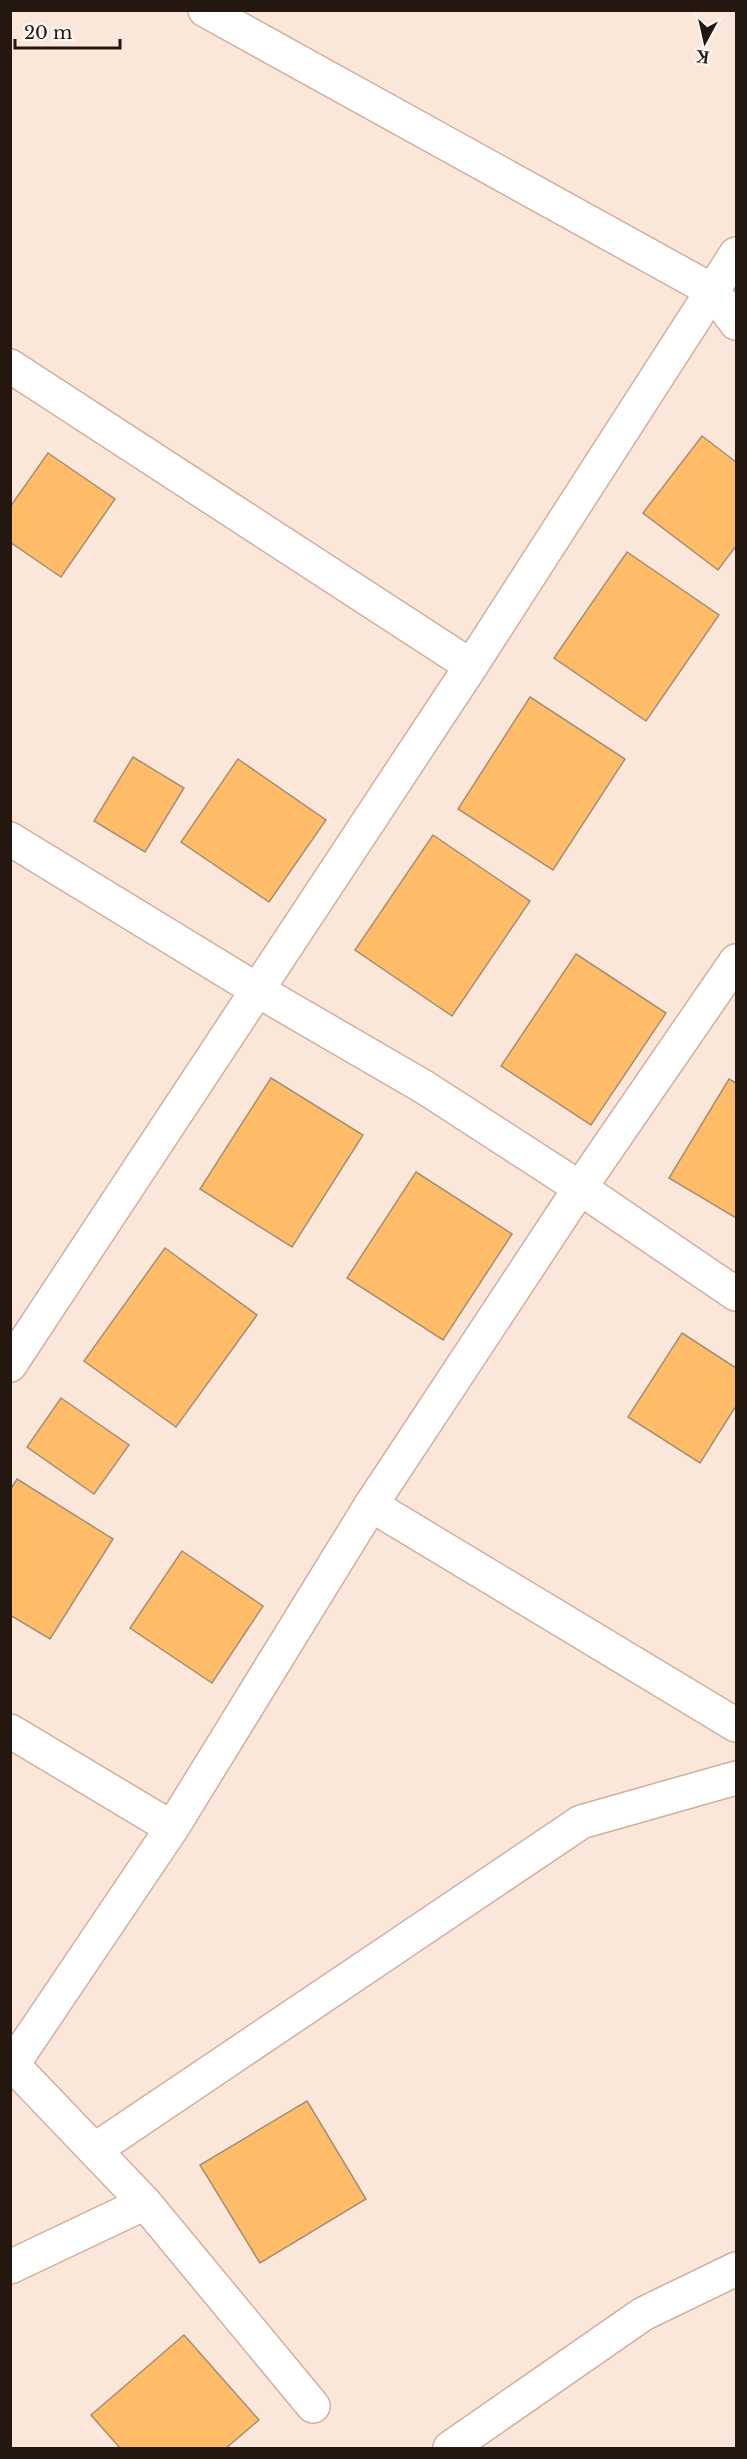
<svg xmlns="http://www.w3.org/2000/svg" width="747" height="2459" viewBox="0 0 747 2459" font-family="'Libre Baskerville',serif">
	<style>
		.building { fill: #febc69; stroke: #a68f74; stroke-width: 1.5 }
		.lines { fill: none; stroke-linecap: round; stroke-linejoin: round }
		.minor-casing { stroke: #d1b09d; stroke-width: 36 }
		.tertiary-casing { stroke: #d1b09d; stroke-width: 36 }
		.minor { stroke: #fff; stroke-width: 33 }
		.tertiary { stroke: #fff; stroke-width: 33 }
	</style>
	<rect width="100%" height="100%" fill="#fbe6da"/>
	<g class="building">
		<polygon points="702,436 736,462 736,546 718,570 643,513"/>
		<polygon points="48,453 115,499 61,577 10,542 10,507"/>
		<polygon points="627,552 719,615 646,721 554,658"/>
		<polygon points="530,697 625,759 553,870 458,809"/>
		<polygon points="133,757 184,788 145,852 94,821"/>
		<polygon points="238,759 326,820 269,902 181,842"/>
		<polygon points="433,835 530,901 452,1016 355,950"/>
		<polygon points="576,954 666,1013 591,1125 501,1066"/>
		<polygon points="271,1078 363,1135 292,1247 200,1189"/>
		<polygon points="729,1079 736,1083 736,1218 669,1178"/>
		<polygon points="416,1172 512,1234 443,1340 347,1278"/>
		<polygon points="165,1248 257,1315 176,1427 84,1361"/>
		<polygon points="682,1333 736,1368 736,1406 700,1463 628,1417"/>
		<polygon points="61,1398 129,1445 94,1494 27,1447"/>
		<polygon points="17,1479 113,1539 50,1639 10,1615 10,1490"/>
		<polygon points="182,1551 263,1606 212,1683 130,1628"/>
		<polygon points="307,2101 366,2199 260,2263 200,2165"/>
		<polygon points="184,2335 259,2420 226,2448 120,2448 91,2415"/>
	</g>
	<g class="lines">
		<g class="minor-casing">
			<g id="minor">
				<polyline points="205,10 713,291 736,323"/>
				<polyline points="10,366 471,666"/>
				<polyline points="10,839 257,990 424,1087 580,1188 736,1294"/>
				<polyline points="371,1505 736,1725"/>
				<polyline points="10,1731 172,1828"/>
				<polyline points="10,2062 145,2203 313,2406"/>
				<polyline points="13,2064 172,1828 371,1505 580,1188 736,961"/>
				<polyline points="96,2149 581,1822 736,1778"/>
				<polyline points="10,2267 145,2203"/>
			</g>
		</g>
		<g class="tertiary-casing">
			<g id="tertiary">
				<polyline points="10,1365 471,666 736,254"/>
				<polyline points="450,2448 643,2314 736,2269"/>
			</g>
		</g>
		<use href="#minor" class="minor"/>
		<use href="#tertiary" class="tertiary"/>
	</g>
	<rect width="747" height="2459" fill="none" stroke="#231710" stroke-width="24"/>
	<g transform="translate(705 42) rotate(188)" stroke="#fdf6f2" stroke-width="4.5" paint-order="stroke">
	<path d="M0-4.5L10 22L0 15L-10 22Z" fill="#231710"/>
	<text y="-9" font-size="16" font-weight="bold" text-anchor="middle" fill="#231710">K</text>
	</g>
	<path d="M15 39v9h105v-9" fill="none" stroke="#231710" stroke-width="3"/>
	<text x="24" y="39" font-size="18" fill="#231710" stroke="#fdf6f2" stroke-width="4.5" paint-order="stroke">20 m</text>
</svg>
